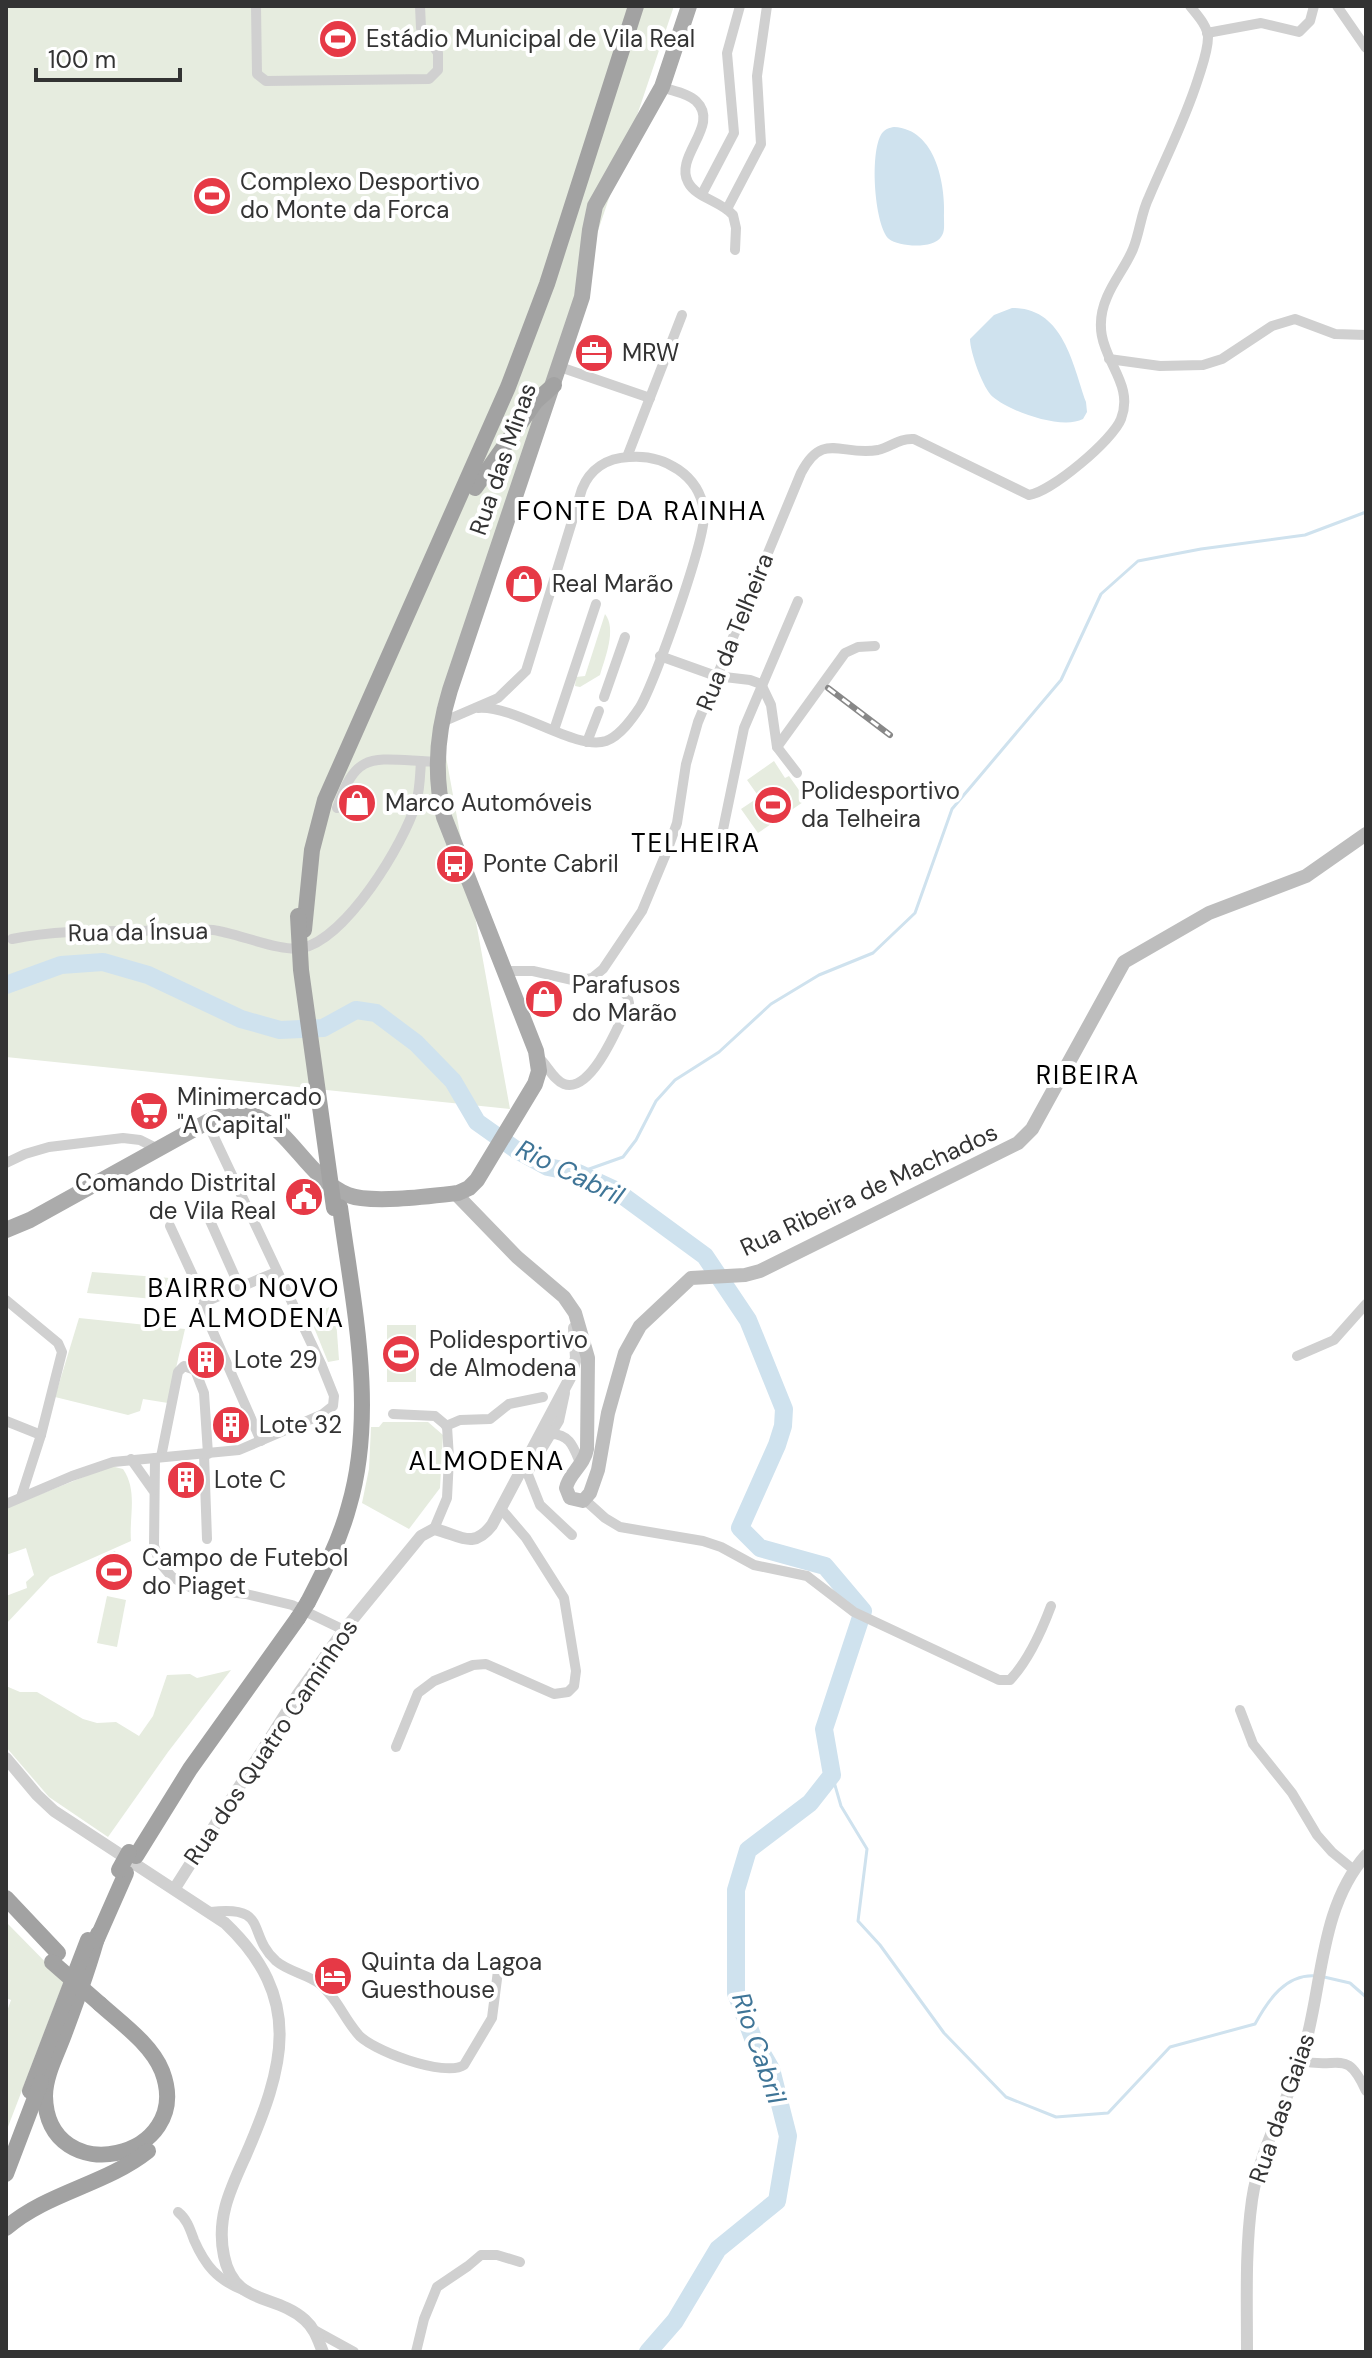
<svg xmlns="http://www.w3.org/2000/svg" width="1372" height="2358" viewBox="0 0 1372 2358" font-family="'DM Sans',sans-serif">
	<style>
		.green { fill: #e6ecdf }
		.water { fill: #cfe2ee }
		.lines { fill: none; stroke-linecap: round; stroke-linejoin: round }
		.stream { stroke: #cfe2ee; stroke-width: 3 }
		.river { stroke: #cfe2ee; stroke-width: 18 }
		.minor { stroke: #d0d0d0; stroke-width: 10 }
		.tertiary { stroke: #d0d0d0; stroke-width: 12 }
		.secondary { stroke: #bdbdbd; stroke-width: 14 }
		.primary { stroke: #ababab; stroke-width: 16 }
		.trunk { stroke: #a2a2a2; stroke-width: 16 }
		.rail-casing { stroke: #888; stroke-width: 6 }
		.rail { stroke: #fff; stroke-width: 3; stroke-dasharray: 9; stroke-linecap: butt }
		.trunk-bridge { stroke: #a2a2a2; stroke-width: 16 }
		.labels { text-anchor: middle; stroke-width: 8; stroke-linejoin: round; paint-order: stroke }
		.poi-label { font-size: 24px; fill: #333; stroke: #fff; text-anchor: start }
		.street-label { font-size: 24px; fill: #333; stroke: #fff }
		.neighbourhood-label { font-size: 26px; letter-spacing: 2px; fill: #000; stroke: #fff }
		.water-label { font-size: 26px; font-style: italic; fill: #3f7597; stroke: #fff }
	</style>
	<rect width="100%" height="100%" fill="#fff"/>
	<g class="green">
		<polygon points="6,6 674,6 437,707 510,1109 6,1057"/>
		<path d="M605,614C617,629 605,658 600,675L580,687L575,686L576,677L585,676Z"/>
		<polygon points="774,761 785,778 789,776 806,800 758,833 741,809 759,797 747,780"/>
		<polygon points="92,1272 170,1278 165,1300 87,1293"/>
		<polygon points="335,1305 339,1360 328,1362 309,1315"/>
		<polygon points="79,1318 185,1329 168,1403 143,1399 140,1411 128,1415 55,1397"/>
		<rect x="387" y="1325" width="29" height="57"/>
		<polygon points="383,1422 428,1422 443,1435 440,1488 409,1529 362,1503 369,1469 371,1427 379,1427"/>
		<path d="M111,1466L123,1469C138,1491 129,1516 131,1541L50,1577L6,1624V1596L27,1588L26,1582L34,1575L26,1548L6,1555V1508Z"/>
		<polygon points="115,1551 130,1585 113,1592 98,1559"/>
		<polygon points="107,1596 126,1600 117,1647 97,1643"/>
		<polygon points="231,1670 168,1752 108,1837 49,1797 6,1747 6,1686 20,1692 37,1692 83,1719 97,1723 116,1722 139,1736 153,1716 167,1675 190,1674 197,1678"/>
		<polygon points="6,1922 64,1981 6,2132 6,2014 11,2000 6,1998"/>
	</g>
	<g class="water">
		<path d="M894,127C936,129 946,185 944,219C944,225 945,232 941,237C934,249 899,247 889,239C874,225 869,147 883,132C887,128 889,128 894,127Z"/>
		<path d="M1012,308C1063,308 1072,362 1086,402L1087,412L1083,419C1062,430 1011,412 993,397C983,389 970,352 970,339L994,315Z"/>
	</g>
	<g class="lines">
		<g class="stream">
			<polyline points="578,1173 623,1157 636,1140 656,1101 675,1080 719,1052 771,1004 819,975 873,953 915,913 952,809 1061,680 1101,594 1138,561 1201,549 1305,535 1366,512"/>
			<path d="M832,1775L841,1806L867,1849L858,1921L880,1945L944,2033L1006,2097L1056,2117L1108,2113L1170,2047L1255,2024C1268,2000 1286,1973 1317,1976"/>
			<polyline points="1324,1977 1350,1983 1366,1997"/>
		</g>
		<polyline class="river" points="6,985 61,965 103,962 148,975 241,1019 280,1030 323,1028 356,1010 376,1013 416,1043 453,1081 477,1122 515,1149 548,1167 578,1173 615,1190 705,1256 748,1320 784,1409 783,1426 777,1445 740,1528 760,1548 825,1566 863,1611 824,1729 832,1775 810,1803 748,1850 736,1890 736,1993 753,2038 771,2069 788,2136 777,2201 718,2249 675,2321 648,2352"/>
		<g class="minor">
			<polyline points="256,6 257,74 266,81 429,79 438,70 438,53 421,28 420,6"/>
			<polyline points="1337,6 1366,48"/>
			<polyline points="1207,33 1261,23 1299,32 1310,21 1314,6"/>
			<path d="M662,87C672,91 688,93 696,101C721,125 674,156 688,182C696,198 721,201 733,215L736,228L735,250"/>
			<polyline points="702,194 734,133 727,53 740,6"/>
			<polyline points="727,209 761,144 757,76 767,6"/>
			<polyline points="1109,359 1160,366 1203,365 1222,359 1272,326 1295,319 1335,334 1366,335"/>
			<polyline points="560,367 650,398"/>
			<polyline points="627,457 682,315"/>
			<polyline points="660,656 716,676 750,680 761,684 771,705 777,747 797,773"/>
			<polyline points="604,697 625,637"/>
			<path d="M440,723L498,698L526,671L582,489C590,469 607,458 629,457C664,454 700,475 704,512C707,536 655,682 640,707C632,719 620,736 606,741C575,751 516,705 478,708"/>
			<polyline points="554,730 596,604"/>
			<polyline points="587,742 599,711"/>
			<polyline points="777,747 845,653 858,647 875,646"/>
			<path d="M337,808C356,754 368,758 421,761"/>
			<polyline points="694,845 712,850 720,844 744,728 798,601"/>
			<path d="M12,939C55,930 97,931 140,931C164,930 189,928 213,930C237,933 283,953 302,948C346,939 404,844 416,803C420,790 420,775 421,761L437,762"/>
			<path d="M505,971H533L577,981L592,978L603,969L642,911L667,851L677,823L686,764L698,722L801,473C823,430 842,457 878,450C891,447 899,438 914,439L1029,495C1051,492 1113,440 1121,419C1138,375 1083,352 1107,297C1114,280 1126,266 1133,249C1140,232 1141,213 1149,197C1166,157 1185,120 1198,79C1202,66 1208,51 1208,37C1207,25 1197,15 1190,6"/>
			<path d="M538,1057C547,1064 553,1080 564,1084C592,1094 620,1022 629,1003L627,995L611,982"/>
			<polyline points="6,1163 25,1154 49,1147 123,1138 140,1140 158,1149"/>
			<polyline points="207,1214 240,1288"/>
			<polyline points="170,1226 205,1302"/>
			<polyline points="6,1300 58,1343 62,1352 41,1435 21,1497"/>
			<polyline points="1297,1356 1334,1340 1366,1304"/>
			<polyline points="393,1414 435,1416 447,1426 449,1458 447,1498 434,1529"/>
			<polyline points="6,1421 41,1435"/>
			<polyline points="446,1426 460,1420 490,1419 509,1404 543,1397"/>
			<path d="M551,1434C571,1434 574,1449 581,1465"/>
			<polyline points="261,1441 202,1307 205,1302 276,1272"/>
			<polyline points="204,1454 207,1539"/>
			<polyline points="161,1457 178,1372 184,1366 195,1370 204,1393 208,1454"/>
			<polyline points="155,1458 154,1546 160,1563 172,1577 192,1588 246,1594 292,1605 344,1630"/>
			<polyline points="131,1459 153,1490"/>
			<polyline points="525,1467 540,1505 572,1535"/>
			<polyline points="527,1474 559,1421 565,1393"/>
			<path d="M585,1500L605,1518L620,1527L703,1541L721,1547L754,1565L807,1576L854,1612L999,1680H1010C1028,1661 1042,1630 1051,1606"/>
			<polyline points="6,1504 72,1476 113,1462 239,1450 323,1414 333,1406 334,1396 322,1366 207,1122"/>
			<polyline points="1240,1710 1253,1744 1292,1793 1317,1835 1332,1852 1354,1870"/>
			<polyline points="396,1747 418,1693 434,1681 473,1665 486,1664 554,1694 568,1692 574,1686 576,1671 564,1598 526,1538 502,1510"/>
			<path d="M211,1912C270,1905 246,1934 276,1961C289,1972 307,1974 320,1984C339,2001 342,2015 357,2033C369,2050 446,2078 464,2065L492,2018L498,1971"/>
			<path d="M1301,2061C1340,2070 1346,2047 1366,2091"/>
			<path d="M178,2212C187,2219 190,2229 194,2240C205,2265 217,2280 243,2290"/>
			<polyline points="314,2330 354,2352"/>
			<polyline points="416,2352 424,2319 437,2287 468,2266 481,2255 497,2255 520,2262"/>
		</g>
		<g class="tertiary">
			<path d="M6,1758L37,1795L54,1811L225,1923C305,1999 284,2067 245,2157C230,2190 216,2219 224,2256C234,2306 275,2293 305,2320C315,2329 318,2340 323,2352"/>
			<path d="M175,1888L298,1694L344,1630L421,1536L434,1529C459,1534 472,1551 492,1525L570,1378L576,1358L574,1328"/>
			<path d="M1247,2352C1247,2301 1245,2250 1252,2200C1259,2150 1287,2104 1302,2056C1323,1991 1318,1909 1366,1855"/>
		</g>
		<path class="secondary" d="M455,1193L517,1257L564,1297L575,1313L588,1358L587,1449C584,1466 569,1473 566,1488L570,1498L583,1501L590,1493L598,1470L608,1413L625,1353L640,1326L691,1278L745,1275L760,1271L1018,1143L1032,1129L1124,962L1209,913L1306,876L1366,834"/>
		<path class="primary" d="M6,1230L30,1220L207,1122C279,1086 294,1173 348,1195C371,1204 432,1196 458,1193L469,1188L477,1180L535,1084L539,1071L536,1051L444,817C433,773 437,732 450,690L582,297L590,230L595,206L662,87L689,6"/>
		<g class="trunk">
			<polyline points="475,488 536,401 554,385"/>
			<polyline points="304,930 312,850 325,800 508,387 547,284 636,6"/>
			<path d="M308,1602C324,1571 340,1540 349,1506C377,1410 353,1304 340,1207"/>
			<polyline points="136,1856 190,1769 298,1618"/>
			<polyline points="6,1898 58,1953"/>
			<path d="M98,1934C89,1968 77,2000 65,2032C58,2052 45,2075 45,2096C47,2192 196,2160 162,2071C151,2044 121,2023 100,2004"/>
			<polyline points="96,1941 126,1873"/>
			<polyline points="30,2091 88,1940"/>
			<polyline points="6,2174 41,2082"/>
			<path d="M6,2228C48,2192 105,2185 148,2151"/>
		</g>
		<g class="rail-casing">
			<polyline id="rail" points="828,688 890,735"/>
		</g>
		<use href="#rail" class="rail"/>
		<g class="trunk-bridge">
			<polyline points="298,916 301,970 334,1208"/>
			<polyline points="298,1618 308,1602"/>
			<polyline points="119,1870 129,1852"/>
			<polyline points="52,1962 100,2004"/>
		</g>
	</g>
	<defs>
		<g id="stadium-disc" transform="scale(2)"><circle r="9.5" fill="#e63946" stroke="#fff"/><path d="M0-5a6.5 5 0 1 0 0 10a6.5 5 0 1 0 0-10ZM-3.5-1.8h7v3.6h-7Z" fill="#fff"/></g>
		<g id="office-disc" transform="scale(2)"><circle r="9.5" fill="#e63946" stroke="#fff"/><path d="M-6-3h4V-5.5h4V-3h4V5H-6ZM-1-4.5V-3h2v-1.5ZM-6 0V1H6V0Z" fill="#fff"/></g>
		<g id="shop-disc" transform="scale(2)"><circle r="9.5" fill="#e63946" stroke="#fff"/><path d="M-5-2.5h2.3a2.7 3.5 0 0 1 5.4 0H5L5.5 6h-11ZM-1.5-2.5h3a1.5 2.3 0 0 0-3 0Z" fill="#fff"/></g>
		<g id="bus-disc" transform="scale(2)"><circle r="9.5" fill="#e63946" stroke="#fff"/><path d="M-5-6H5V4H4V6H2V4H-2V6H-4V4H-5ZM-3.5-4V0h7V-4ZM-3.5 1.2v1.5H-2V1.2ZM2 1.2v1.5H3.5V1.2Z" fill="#fff"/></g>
		<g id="supermarket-disc" transform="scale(2)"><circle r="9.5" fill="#e63946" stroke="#fff"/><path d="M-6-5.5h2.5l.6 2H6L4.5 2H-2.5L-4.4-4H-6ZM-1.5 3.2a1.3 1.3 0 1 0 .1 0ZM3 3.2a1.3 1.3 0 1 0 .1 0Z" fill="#fff"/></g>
		<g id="civic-disc" transform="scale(2)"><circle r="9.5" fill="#e63946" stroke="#fff"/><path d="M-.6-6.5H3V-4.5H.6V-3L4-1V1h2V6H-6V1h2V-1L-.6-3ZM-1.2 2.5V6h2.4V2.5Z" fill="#fff"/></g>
		<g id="building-disc" transform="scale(2)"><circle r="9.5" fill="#e63946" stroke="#fff"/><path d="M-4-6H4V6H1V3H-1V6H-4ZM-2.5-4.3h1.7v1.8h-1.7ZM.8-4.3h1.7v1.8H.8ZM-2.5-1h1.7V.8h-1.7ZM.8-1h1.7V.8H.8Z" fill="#fff"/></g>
		<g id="hotel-disc" transform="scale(2)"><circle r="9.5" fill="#e63946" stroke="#fff"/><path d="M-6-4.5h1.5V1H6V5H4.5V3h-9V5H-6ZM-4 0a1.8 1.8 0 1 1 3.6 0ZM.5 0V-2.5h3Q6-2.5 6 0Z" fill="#fff"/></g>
	</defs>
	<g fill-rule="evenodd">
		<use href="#stadium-disc" x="338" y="39"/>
		<use href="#stadium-disc" x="212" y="196"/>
		<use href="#office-disc" x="594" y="353"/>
		<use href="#shop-disc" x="524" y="584"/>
		<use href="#shop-disc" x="357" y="803"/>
		<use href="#stadium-disc" x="773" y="805"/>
		<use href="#bus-disc" x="455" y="864"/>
		<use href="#shop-disc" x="544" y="999"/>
		<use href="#supermarket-disc" x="149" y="1111"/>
		<use href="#civic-disc" x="304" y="1197"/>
		<use href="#stadium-disc" x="401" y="1354"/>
		<use href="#building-disc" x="206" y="1360"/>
		<use href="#building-disc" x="231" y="1425"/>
		<use href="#building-disc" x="186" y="1480"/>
		<use href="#stadium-disc" x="114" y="1572"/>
		<use href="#hotel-disc" x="333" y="1976"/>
	</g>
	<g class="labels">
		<g class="poi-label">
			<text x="366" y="47">Estádio Municipal de Vila Real</text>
			<text x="240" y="190">Complexo Desportivo<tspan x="240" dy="28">do Monte da Forca</tspan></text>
			<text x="622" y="361">MRW</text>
			<text x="552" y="592">Real Marão</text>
			<text x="801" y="799">Polidesportivo<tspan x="801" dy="28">da Telheira</tspan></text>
			<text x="385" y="811">Marco Automóveis</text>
			<text x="483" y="872">Ponte Cabril</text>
			<text x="572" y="993">Parafusos<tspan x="572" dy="28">do Marão</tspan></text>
			<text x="177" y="1105">Minimercado<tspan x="177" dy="28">"A Capital"</tspan></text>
			<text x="276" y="1191" text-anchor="end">Comando Distrital<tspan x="276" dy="28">de Vila Real</tspan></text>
			<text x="429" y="1348">Polidesportivo<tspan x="429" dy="28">de Almodena</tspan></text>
			<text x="234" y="1368">Lote 29</text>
			<text x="259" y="1433">Lote 32</text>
			<text x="214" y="1488">Lote C</text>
			<text x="142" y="1566">Campo de Futebol<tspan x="142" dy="28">do Piaget</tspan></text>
			<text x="361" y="1970">Quinta da Lagoa<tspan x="361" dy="28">Guesthouse</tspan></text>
		</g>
		<g class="street-label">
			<text transform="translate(503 459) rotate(-71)" y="8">Rua das Minas</text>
			<text transform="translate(735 632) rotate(-68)" y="8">Rua da Telheira</text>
			<text transform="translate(138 932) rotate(-1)" y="8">Rua da Ínsua</text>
			<text transform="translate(869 1190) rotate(-25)" y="8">Rua Ribeira de Machados</text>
			<text transform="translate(271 1742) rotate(-56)" y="8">Rua dos Quatro Caminhos</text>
			<text transform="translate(1282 2108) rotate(-71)" y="8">Rua das Gaias</text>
		</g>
		<g class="neighbourhood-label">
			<text x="642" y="520">FONTE DA RAINHA</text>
			<text x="696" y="852">TELHEIRA</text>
			<text x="1088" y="1084">RIBEIRA</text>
			<text x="244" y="1297">BAIRRO NOVO<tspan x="244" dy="30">DE ALMODENA</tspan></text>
			<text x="487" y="1470">ALMODENA</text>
		</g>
		<g class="water-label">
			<text transform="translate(570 1172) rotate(26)" y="9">Rio Cabril</text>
			<text transform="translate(759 2048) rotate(71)" y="9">Rio Cabril</text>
		</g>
	</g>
	<rect width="1372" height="2358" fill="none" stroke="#333333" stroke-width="16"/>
	<path d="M36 68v12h144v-12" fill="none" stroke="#333333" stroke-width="4"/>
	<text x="48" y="68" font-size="24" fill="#333333" stroke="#ffffff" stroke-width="6" paint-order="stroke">100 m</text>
</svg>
